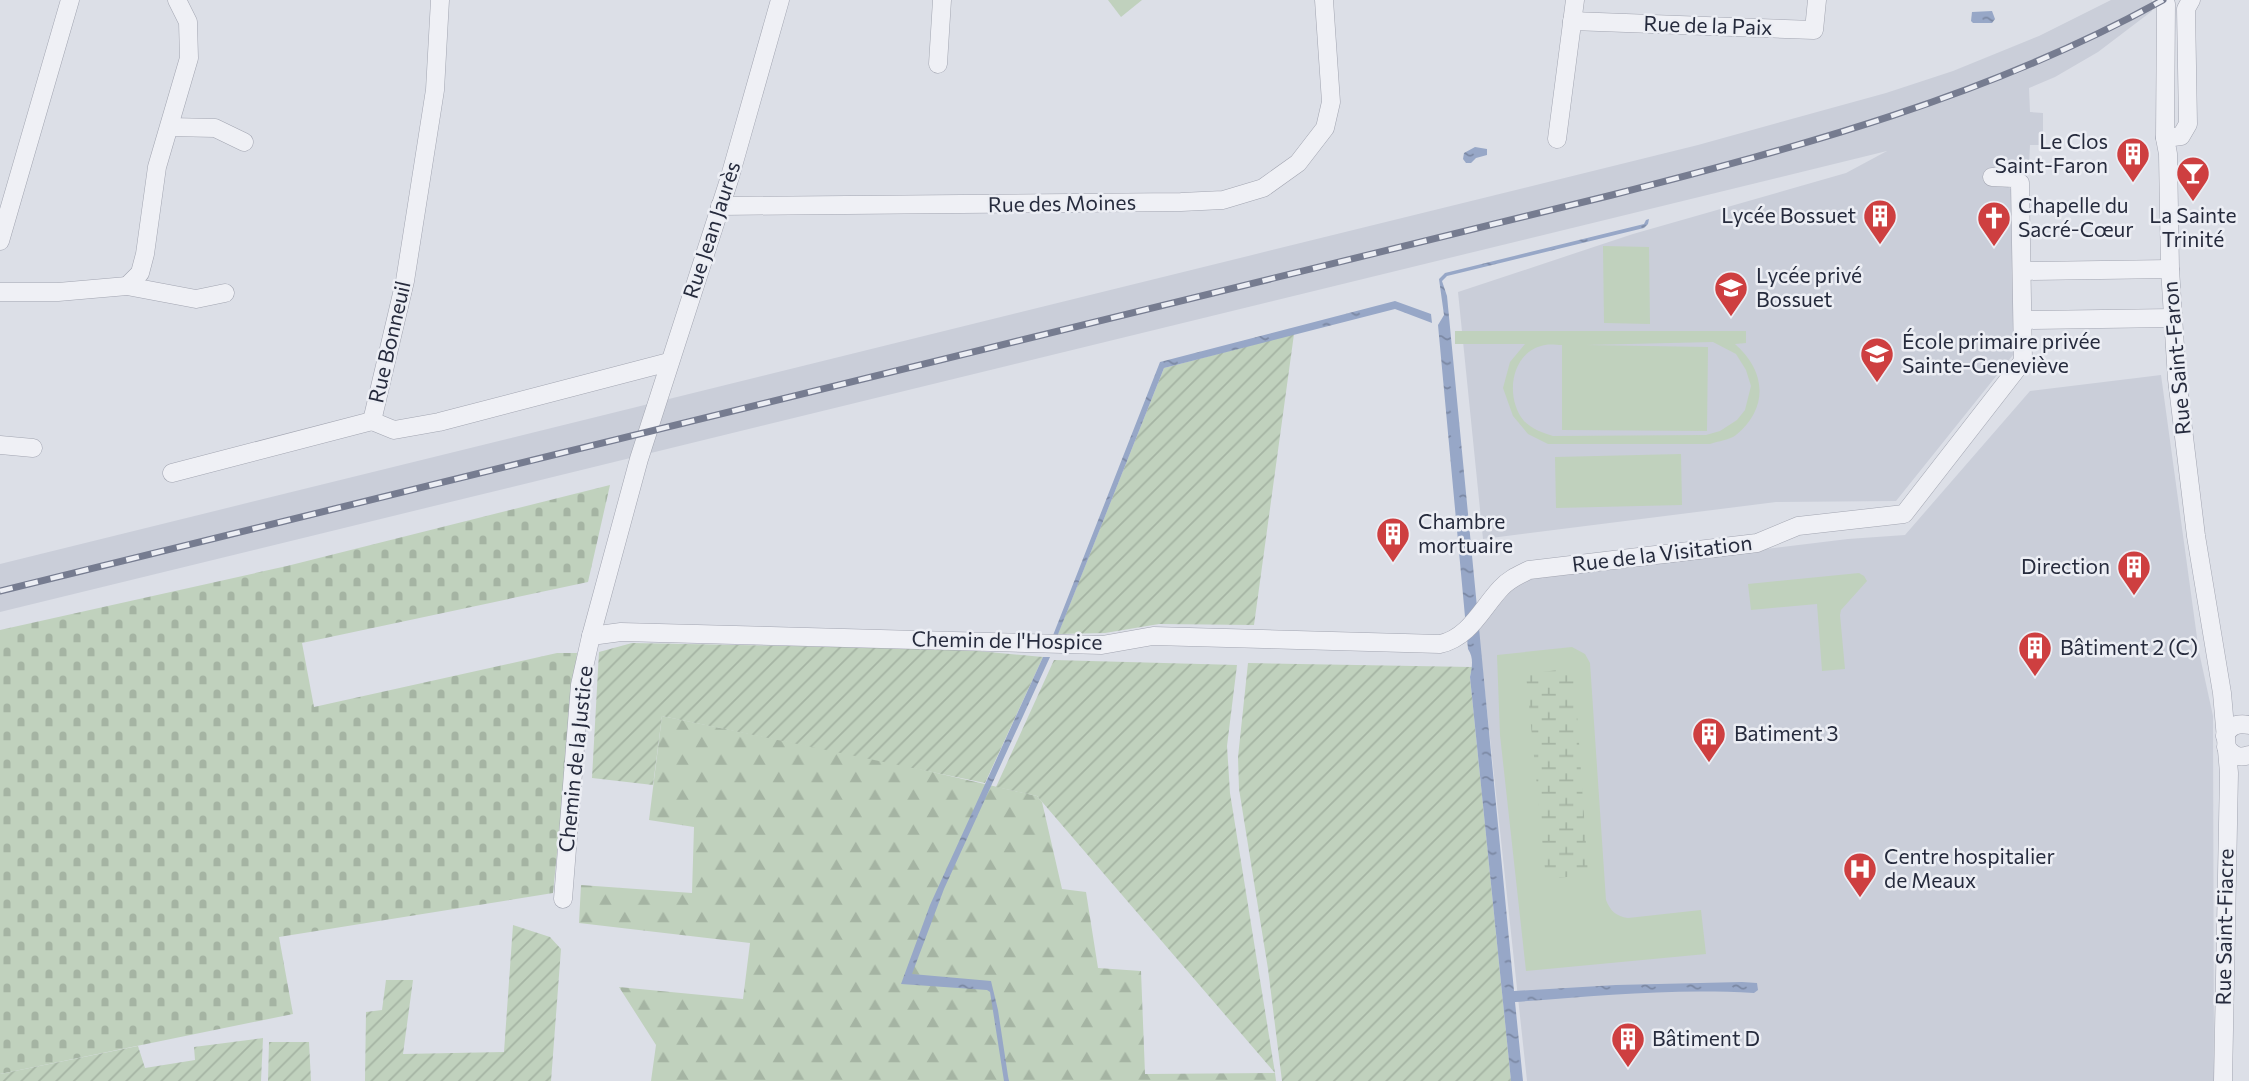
<svg xmlns="http://www.w3.org/2000/svg" width="2249" height="1081" viewBox="0 0 2249 1081" font-family="Commissioner,sans-serif">
	<style>
		.built { fill: #caced9 }
		.grass { fill: #c0d1bd; fill-rule: evenodd }
		.forest { fill: url(#forest-firs) }
		.wetland { fill: url(#wetland-marsh) }
		.cemetery { fill: url(#cemetery-stones) }
		.garden { fill: url(#garden-furrows) }
		.water { fill: url(#water-ripples) }
		.lines { fill: none; stroke-linecap: round; stroke-linejoin: round }
		.minor-casing { stroke: #a2a5b1; stroke-width: 19 }
		.minor { stroke: #eff0f5; stroke-width: 18 }
		.rail-casing { stroke: #767c90; stroke-width: 7 }
		.rail { stroke: #eceef4; stroke-width: 4.5; stroke-dasharray: 13; stroke-linecap: butt }
		.labels { text-anchor: middle; stroke-width: 5; stroke-linejoin: round; paint-order: stroke }
		.street-label { font-size: 21px; fill: #262b3d; stroke: #eceef4 }
		.poi-label { font-size: 21px; fill: #262b3d; stroke: #eceef4; text-anchor: start }
	</style>
	<defs>
		<pattern id="forest-firs" width="22" height="20" patternUnits="userSpaceOnUse" patternTransform="scale(1.75)"><rect width="22" height="20" fill="#c0d1bd"/><path d="M5 1l3.5 6h-7zM16 11l3.5 6h-7z" fill="#a5b4a3"/></pattern>
		<pattern id="wetland-marsh" width="20" height="14" patternUnits="userSpaceOnUse" patternTransform="scale(1.75)"><rect width="20" height="14" fill="#c0d1bd"/><path d="M1 5h8M5 5V1M11 12h8M15 12V8" fill="none" stroke="#a5b4a3"/></pattern>
		<pattern id="cemetery-stones" width="16" height="16" patternUnits="userSpaceOnUse" patternTransform="scale(1.75)"><rect width="16" height="16" fill="#c0d1bd"/><path d="M2 7V4a2 2 0 0 1 4 0v3zM10 15v-3a2 2 0 0 1 4 0v3z" fill="#a5b4a3"/></pattern>
		<pattern id="garden-furrows" width="10" height="10" patternUnits="userSpaceOnUse" patternTransform="scale(1.75)"><rect width="10" height="10" fill="#c0d1bd"/><path d="M-1 1l2-2M0 10L10 0M9 11l2-2" fill="none" stroke="#a5b4a3"/></pattern>
		<pattern id="water-ripples" width="26" height="14" patternUnits="userSpaceOnUse" patternTransform="scale(1.75)"><rect width="26" height="14" fill="#97a7c7"/><path d="M2 4q2-2 4 0t4 0M15 11q2-2 4 0t4 0" fill="none" stroke="#7b88a3"/></pattern>
	</defs>
	<rect width="100%" height="100%" fill="#dcdfe7"/>
	<g class="built">
		<polygon points="2111,0 2152,0 2152,11 2098,52 2055,77 2029,88 2030,112 2043,113 2043,145 2030,145 2029,165 2005,166 2005,185 2014,191 2013,355 1896,501 1776,502 1483,539 1458,292 1633,234 1846,173 1887,151 0,612 0,564 1698,145 1886,93 1953,71 2039,36"/>
		<polygon points="2161,375 2199,652 2213,716 2214,1081 1527,1081 1478,627 1522,579 1848,539 1905,535 2030,391"/>
	</g>
	<g class="grass">
		<polygon points="1108,0 1142,0 1121,17"/>
		<polygon points="1603,246 1649,247 1650,324 1604,323"/>
		<path d="M1455,331H1746V343L1735,344C1765,370 1770,407 1736,435C1730,440 1718,441 1710,444H1548L1528,434L1513,416L1503,388L1510,362L1525,344H1455ZM1713,342L1736,354L1746,370L1751,386L1745,410L1737,420L1720,431L1706,435L1553,436C1543,433 1532,429 1524,421C1504,397 1511,351 1545,345C1551,344 1557,345 1562,345V430L1707,431L1708,347L1586,345Z"/>
		<polygon points="1681,454 1682,505 1556,508 1555,457"/>
		<polygon points="1859,573 1864,576 1867,581 1841,610 1840,615 1845,669 1822,671 1817,604 1751,610 1748,584"/>
		<path d="M1572,647L1585,654L1590,663L1606,900C1611,912 1616,916 1628,918L1701,910L1706,954L1526,971L1500,735L1497,655Z"/>
	</g>
	<polygon class="forest" points="662,716 898,764 1037,796 1042,802 1062,889 1086,892 1098,968 1141,971 1145,1074 1275,1073 1276,1081 651,1081 656,1045 619,987 743,999 750,943 579,923 581,885 692,893 694,827 649,820"/>
	<polygon class="wetland" points="1574,668 1588,875 1546,879 1526,674"/>
	<polygon class="cemetery" points="610,485 588,582 302,643 314,707 557,653 577,653 553,893 279,937 293,1014 0,1074 0,630 287,566"/>
	<g class="garden">
		<polygon points="1294,334 1254,625 1159,624 1105,633 1058,634 1164,368"/>
		<polygon points="632,643 956,649 1043,657 985,783 662,716 653,785 592,778 599,652"/>
		<polygon points="1054,660 1237,665 1227,746 1230,793 1275,1073 1037,796 996,787"/>
		<polygon points="1248,663 1472,667 1470,677 1511,1081 1282,1081 1268,969 1239,789 1238,757"/>
		<polygon points="513,925 550,937 561,949 551,1081 365,1081 366,1012 382,1010 386,980 413,980 403,1054 504,1052"/>
		<polygon points="263,1038 261,1081 0,1081 0,1074 138,1046 145,1068 195,1060 194,1047"/>
		<polygon points="269,1042 309,1042 311,1081 268,1081"/>
	</g>
	<g class="water">
		<polygon points="1992,11 1995,19 1992,23 1973,23 1971,21 1972,12"/>
		<polygon points="1475,147 1487,149 1487,155 1476,158 1471,163 1466,163 1463,159 1464,153"/>
		<path d="M1649,219L1648,224L1644,228L1447,276L1442,281L1447,296L1514,991L1616,985L1742,982L1757,983L1758,990L1754,993C1674,988 1594,996 1515,1002L1523,1081H1511L1470,677C1472,667 1474,658 1468,649L1438,325L1444,315L1439,279L1445,273L1644,224L1646,220Z"/>
		<polygon points="1395,301 1431,314 1432,323 1395,309 1164,368 1055,642 1050,643 1160,362"/>
		<polygon points="1043,657 1050,657 944,889 912,974 991,981 998,1010 1008,1076 1009,1081 1004,1081 990,992 987,990 901,984 930,905"/>
	</g>
	<g class="lines">
		<g class="minor-casing">
			<g id="minor">
				<polyline points="2166,4 2165,138 2168,154 2170,269 2177,379 2196,536 2222,693 2229,773 2223,1081"/>
				<polyline points="1572,21 1814,30 1817,0"/>
				<polyline points="938,64 942,0"/>
				<polyline points="170,127 215,128 244,142"/>
				<polyline points="2165,138 2181,136 2188,124 2186,9 2191,0"/>
				<polyline points="1557,139 1575,0"/>
				<polyline points="720,206 1181,202 1223,200 1263,188 1298,163 1325,128 1331,102 1324,0"/>
				<polyline points="0,241 70,0"/>
				<polyline points="2023,271 2170,269"/>
				<polyline points="127,286 140,273 145,254 157,167 189,58 188,22 177,0"/>
				<polyline points="0,292 58,292 127,286 196,299 225,293"/>
				<polyline points="2023,320 2172,318"/>
				<polyline points="372,421 405,281 435,90 440,0"/>
				<polyline points="372,421 394,430 439,422 669,362"/>
				<polyline points="0,445 33,448"/>
				<polyline points="172,473 372,421"/>
				<path d="M591,636L621,632L1102,645L1153,636L1440,644C1469,638 1482,608 1501,588C1509,579 1519,575 1529,570L1757,543L1798,526L1904,514L2023,361L2020,183L2013,178L1992,177"/>
				<path d="M2225,736C2230,725 2238,723 2249,725"/>
				<path d="M2226,747C2233,755 2238,759 2249,755"/>
				<polyline points="563,899 580,685 591,636 639,459 729,180 780,0"/>
			</g>
		</g>
		<use href="#minor" class="minor"/>
		<g class="rail-casing">
			<path id="rail" d="M0,591L1612,195C1802,146 1990,96 2163,0"/>
		</g>
		<use href="#rail" class="rail"/>
	</g>
	<defs>
		<g id="building-pin" transform="scale(1.75)"><path d="M0 17L-7.5 6A9.5 9.5 0 1 1 7.5 6Z" fill="#ce3f40" stroke="#eceef4"/><path d="M-4-6H4V6H1V3H-1V6H-4ZM-2.5-4.3h1.7v1.8h-1.7ZM.8-4.3h1.7v1.8H.8ZM-2.5-1h1.7V.8h-1.7ZM.8-1h1.7V.8H.8Z" fill="#fff"/></g>
		<g id="bar-pin" transform="scale(1.75)"><path d="M0 17L-7.5 6A9.5 9.5 0 1 1 7.5 6Z" fill="#ce3f40" stroke="#eceef4"/><path d="M-6-5H6L.8 .8V4.5H3.5V6h-7V4.5H-.8V.8Z" fill="#fff"/></g>
		<g id="church-pin" transform="scale(1.75)"><path d="M0 17L-7.5 6A9.5 9.5 0 1 1 7.5 6Z" fill="#ce3f40" stroke="#eceef4"/><path d="M-1.2-6h2.4v3.5h3.3v2.4h-3.3V6h-2.4V-.1h-3.3v-2.4h3.3Z" fill="#fff"/></g>
		<g id="school-pin" transform="scale(1.75)"><path d="M0 17L-7.5 6A9.5 9.5 0 1 1 7.5 6Z" fill="#ce3f40" stroke="#eceef4"/><path d="M0-5L7-2L0 1L-7-2ZM-4 1L0 2.5L4 1V4Q0 6-4 4Z" fill="#fff"/></g>
		<g id="hospital-pin" transform="scale(1.75)"><path d="M0 17L-7.5 6A9.5 9.5 0 1 1 7.5 6Z" fill="#ce3f40" stroke="#eceef4"/><path d="M-5-5h3v3.5h4V-5h3V5h-3V1.5h-4V5h-3Z" fill="#fff"/></g>
	</defs>
	<g fill-rule="evenodd">
		<use href="#building-pin" x="2133" y="154"/>
		<use href="#bar-pin" x="2193" y="173"/>
		<use href="#building-pin" x="1880" y="216"/>
		<use href="#church-pin" x="1994" y="218"/>
		<use href="#school-pin" x="1731" y="288"/>
		<use href="#school-pin" x="1877" y="354"/>
		<use href="#building-pin" x="1393" y="534"/>
		<use href="#building-pin" x="2134" y="567"/>
		<use href="#building-pin" x="2035" y="648"/>
		<use href="#building-pin" x="1709" y="734"/>
		<use href="#hospital-pin" x="1860" y="869"/>
		<use href="#building-pin" x="1628" y="1039"/>
	</g>
	<g class="labels">
		<g class="street-label">
			<text transform="translate(1708 26) rotate(2)" y="7">Rue de la Paix</text>
			<text transform="translate(1062 204) rotate(-1)" y="7">Rue des Moines</text>
			<text transform="translate(712 230) rotate(-72)" y="7">Rue Jean Jaurès</text>
			<text transform="translate(390 342) rotate(-77)" y="7">Rue Bonneuil</text>
			<text transform="translate(2177 358) rotate(-95)" y="7">Rue Saint-Faron</text>
			<text transform="translate(1662 554) rotate(-7)" y="7">Rue de la Visitation</text>
			<text transform="translate(1007 641) rotate(1)" y="7">Chemin de l'Hospice</text>
			<text transform="translate(576 759) rotate(-84)" y="7">Chemin de la Justice</text>
			<text transform="translate(2225 927) rotate(-89)" y="7">Rue Saint-Fiacre</text>
		</g>
		<g class="poi-label">
			<text x="2108" y="149" text-anchor="end">Le Clos<tspan x="2108" dy="24">Saint-Faron</tspan></text>
			<text x="2018" y="213">Chapelle du<tspan x="2018" dy="24">Sacré-Cœur</tspan></text>
			<text x="1856" y="223" text-anchor="end">Lycée Bossuet</text>
			<text x="2193" y="223" text-anchor="middle">La Sainte<tspan x="2193" dy="24">Trinité</tspan></text>
			<text x="1756" y="283">Lycée privé<tspan x="1756" dy="24">Bossuet</tspan></text>
			<text x="1902" y="349">École primaire privée<tspan x="1902" dy="24">Sainte-Geneviève</tspan></text>
			<text x="1418" y="529">Chambre<tspan x="1418" dy="24">mortuaire</tspan></text>
			<text x="2110" y="574" text-anchor="end">Direction</text>
			<text x="2060" y="655">Bâtiment 2 (C)</text>
			<text x="1734" y="741">Batiment 3</text>
			<text x="1884" y="864">Centre hospitalier<tspan x="1884" dy="24">de Meaux</tspan></text>
			<text x="1652" y="1046">Bâtiment D</text>
		</g>
	</g>
</svg>
